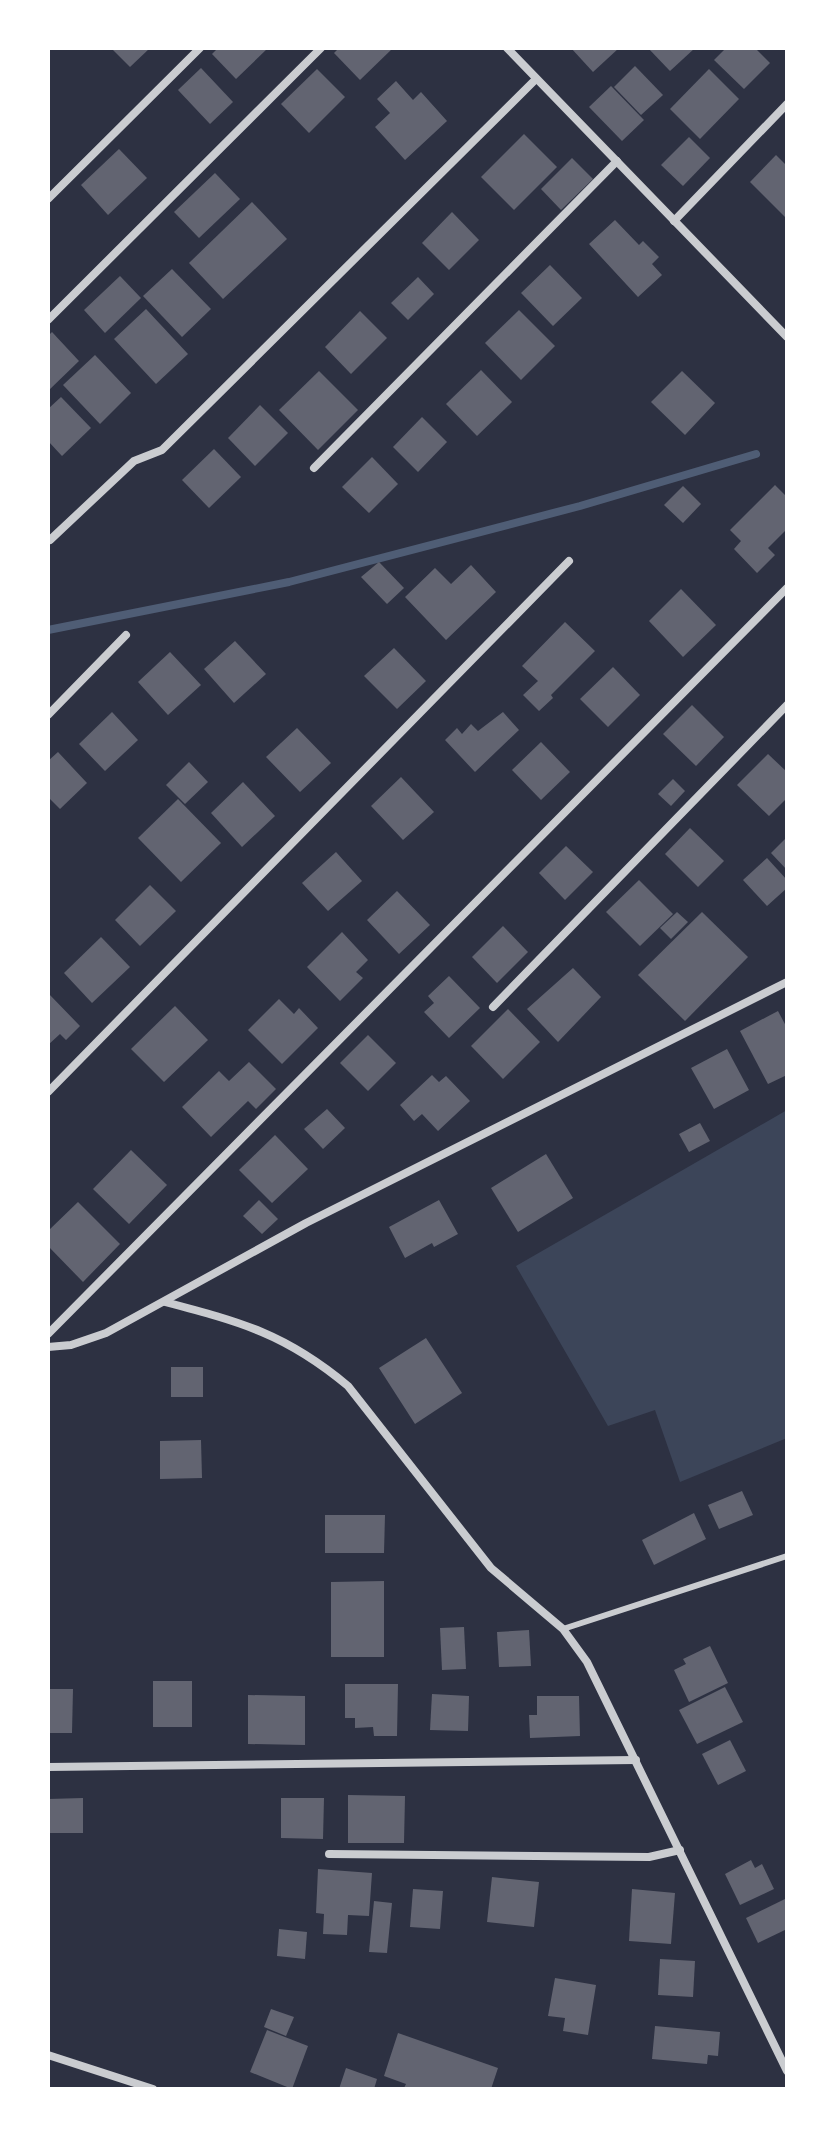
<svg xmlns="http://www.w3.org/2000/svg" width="835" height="2137" viewBox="0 0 835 2137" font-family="'PT Sans',sans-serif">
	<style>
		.green { fill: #3c4559 }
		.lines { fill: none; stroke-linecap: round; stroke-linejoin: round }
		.stream { stroke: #4f5d75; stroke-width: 8 }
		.building { fill: #626471 }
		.service { stroke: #caccd0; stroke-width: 6 }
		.minor { stroke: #caccd0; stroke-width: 8 }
	</style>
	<rect width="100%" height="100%" fill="#2d3142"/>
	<polygon class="green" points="787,1110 787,1438 680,1482 655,1410 608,1426 516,1266"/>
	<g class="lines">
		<polyline class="stream" points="48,630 289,582 580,506 756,454"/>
	</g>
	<g class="building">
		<polygon points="111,48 150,48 130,67"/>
		<polygon points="218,48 268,48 236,79 212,54"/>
		<polygon points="339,48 393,48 360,80 334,53"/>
		<polygon points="571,48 619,48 593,72"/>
		<polygon points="648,48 695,48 670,71"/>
		<polygon points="726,48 755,48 770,63 744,89 714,60"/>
		<polygon points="635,66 663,95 641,115 614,87"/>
		<polygon points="201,68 233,102 210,124 178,90"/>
		<polygon points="317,69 345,97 309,133 281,104"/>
		<polygon points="709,69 739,99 700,139 670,109"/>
		<polygon points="396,81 413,100 421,92 447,121 405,160 375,127 390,113 377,99"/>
		<polygon points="611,86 644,120 622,141 589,107"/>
		<polygon points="524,134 557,167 514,210 481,177"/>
		<polygon points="689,137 710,158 683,186 661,165"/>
		<polygon points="119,149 147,178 108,215 81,185"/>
		<polygon points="776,155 787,166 787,219 750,182"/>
		<polygon points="572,158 593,179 561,210 541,189"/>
		<polygon points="215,173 240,199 199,238 174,212"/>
		<polygon points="252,202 287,239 223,299 189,263"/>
		<polygon points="452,212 479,240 449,270 422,243"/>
		<polygon points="615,220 639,245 643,241 659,257 652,264 662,275 638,297 589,244"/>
		<polygon points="550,265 582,298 553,326 521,293"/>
		<polygon points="172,269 211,309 182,337 143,296"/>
		<polygon points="120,276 141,298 105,333 84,310"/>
		<polygon points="418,277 434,294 408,320 391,303"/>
		<polygon points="146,309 188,354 156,384 114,339"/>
		<polygon points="519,310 555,346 521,380 485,343"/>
		<polygon points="360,311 387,338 351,374 325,347"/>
		<polygon points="52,332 79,361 48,391 48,336"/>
		<polygon points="95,355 131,393 100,424 63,385"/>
		<polygon points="481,370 512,402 477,436 446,404"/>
		<polygon points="319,371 358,410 318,450 279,410"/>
		<polygon points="682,371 715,403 685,435 651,402"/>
		<polygon points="61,397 91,428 62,456 48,441 48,409"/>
		<polygon points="260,405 288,433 255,466 228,438"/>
		<polygon points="422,417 447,442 418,472 393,447"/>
		<polygon points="214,449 241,477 209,508 182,480"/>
		<polygon points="372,457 398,484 369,513 342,487"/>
		<polygon points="775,485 787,497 787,529 768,548 775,555 757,573 734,549 741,541 730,530"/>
		<polygon points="683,486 701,504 683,523 664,505"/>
		<polygon points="379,562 404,588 387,604 361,577"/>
		<polygon points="471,565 496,592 446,640 405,597 435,568 451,584"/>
		<polygon points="681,589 716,625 683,657 649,621"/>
		<polygon points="565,622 595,651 551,695 553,698 539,711 523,695 538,681 522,666"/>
		<polygon points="235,641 266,674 234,703 204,669"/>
		<polygon points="394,648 426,681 397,709 364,676"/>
		<polygon points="170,652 201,685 168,715 138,682"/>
		<polygon points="613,667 640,695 608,727 580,699"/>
		<polygon points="692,705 724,737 696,766 663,734"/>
		<polygon points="112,712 138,740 105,771 79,744"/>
		<polygon points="503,712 519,730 475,772 445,740 457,728 462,734 471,724 478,731"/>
		<polygon points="297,728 331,763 300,792 266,757"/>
		<polygon points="541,742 570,772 541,800 512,770"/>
		<polygon points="58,752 87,783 60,809 48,797 48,761"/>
		<polygon points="768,754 787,772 787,798 769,816 737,785"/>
		<polygon points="189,762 208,782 185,804 166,785"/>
		<polygon points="401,777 434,812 403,840 371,806"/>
		<polygon points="673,779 685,791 671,806 658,794"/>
		<polygon points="243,782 275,816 242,847 211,813"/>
		<polygon points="178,799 221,843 181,882 138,838"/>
		<polygon points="690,828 724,861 698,887 665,854"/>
		<polygon points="787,837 787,870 771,853"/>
		<polygon points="566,846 593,872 565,900 539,873"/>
		<polygon points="336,852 362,881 328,911 302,883"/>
		<polygon points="767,858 787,880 787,888 767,906 743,880"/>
		<polygon points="639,880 673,914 640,946 606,912"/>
		<polygon points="150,885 176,911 140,946 115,920"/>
		<polygon points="397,891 430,925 399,954 367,920"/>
		<polygon points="677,912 688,922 671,939 660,928"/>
		<polygon points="702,912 748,957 685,1021 638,975"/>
		<polygon points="503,926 528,952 497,983 472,957"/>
		<polygon points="342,932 368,960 356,972 363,978 340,1001 307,967"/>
		<polygon points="101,937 130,967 92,1003 64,973"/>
		<polygon points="573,968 601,997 558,1042 527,1009"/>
		<polygon points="449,976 480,1008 449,1038 424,1012 434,1003 428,996"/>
		<polygon points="48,993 80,1026 66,1040 60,1034 48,1045"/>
		<polygon points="279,999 294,1014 299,1008 318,1028 282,1064 248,1030"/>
		<polygon points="175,1006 208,1040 164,1082 131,1049"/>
		<polygon points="508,1009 540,1042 503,1079 471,1046"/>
		<polygon points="778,1011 787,1028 787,1075 768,1084 740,1031"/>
		<polygon points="368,1035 396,1063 368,1091 340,1063"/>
		<polygon points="727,1049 749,1090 714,1109 691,1068"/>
		<polygon points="249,1062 276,1089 256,1109 248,1101 211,1137 182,1107 219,1071 229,1081"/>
		<polygon points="432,1075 439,1082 446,1076 470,1101 438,1131 422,1114 414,1121 400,1105"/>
		<polygon points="327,1109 345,1128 323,1149 304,1129"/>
		<polygon points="700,1123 710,1141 689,1152 679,1134"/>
		<polygon points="275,1135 308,1169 272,1203 239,1170"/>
		<polygon points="131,1150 167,1185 129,1224 93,1189"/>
		<polygon points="546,1154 573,1198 518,1232 491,1188"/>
		<polygon points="259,1200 278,1219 262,1234 243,1216"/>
		<polygon points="439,1200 458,1234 434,1247 432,1243 405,1258 389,1227"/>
		<polygon points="78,1202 120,1244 83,1282 48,1246 48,1231"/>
		<polygon points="426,1338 462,1393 415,1424 379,1368"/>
		<rect x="171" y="1367" width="32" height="30"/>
		<polygon points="201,1440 202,1478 160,1479 160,1441"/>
		<polygon points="742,1491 753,1515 719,1529 708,1505"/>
		<polygon points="694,1513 706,1539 654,1565 642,1540"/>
		<polygon points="325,1515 385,1515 384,1553 325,1553"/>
		<polygon points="384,1581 384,1657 331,1657 331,1582"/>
		<polygon points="464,1627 466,1669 442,1670 440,1628"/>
		<polygon points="529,1630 531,1666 499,1667 497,1632"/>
		<polygon points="710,1646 728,1683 689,1702 674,1670 686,1664 683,1659"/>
		<rect x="153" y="1681" width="39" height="46"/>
		<polygon points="345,1684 398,1684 397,1736 374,1736 373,1727 355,1728 355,1718 345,1718"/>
		<polygon points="725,1687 743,1722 697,1744 679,1710"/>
		<polygon points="48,1689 73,1689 72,1733 48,1733"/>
		<polygon points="432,1694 469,1696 468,1731 430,1730"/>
		<polygon points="248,1695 305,1696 305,1745 248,1744"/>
		<polygon points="537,1696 579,1696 580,1736 530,1738 529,1715 537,1715"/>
		<polygon points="730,1740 746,1771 718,1785 702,1754"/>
		<polygon points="348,1795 405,1796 404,1843 348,1843"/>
		<polygon points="83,1798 83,1833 48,1833 48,1799"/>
		<polygon points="281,1798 324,1798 323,1839 281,1838"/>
		<polygon points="751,1860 755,1868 762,1864 774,1889 740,1905 725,1874"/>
		<polygon points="318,1869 372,1873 369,1916 348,1915 347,1935 323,1934 324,1914 316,1913"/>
		<polygon points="492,1877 539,1882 534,1927 487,1922"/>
		<polygon points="413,1889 443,1891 440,1929 410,1927"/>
		<polygon points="632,1889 675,1893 671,1944 629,1941"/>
		<polygon points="787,1898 787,1929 758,1943 746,1918"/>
		<polygon points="374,1901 392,1903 387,1953 369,1952"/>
		<polygon points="279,1929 307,1932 305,1959 277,1956"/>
		<polygon points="660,1959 695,1961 693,1997 658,1995"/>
		<polygon points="555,1978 596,1985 588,2035 563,2031 565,2018 548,2016"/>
		<polygon points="271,2009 294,2017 286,2036 264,2027"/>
		<polygon points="655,2026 720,2032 718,2056 708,2055 707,2064 652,2059"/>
		<polygon points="267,2030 308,2046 292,2089 250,2072"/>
		<polygon points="398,2033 498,2068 491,2089 404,2088 406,2084 384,2076"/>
		<polygon points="346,2068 377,2079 374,2089 339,2089"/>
	</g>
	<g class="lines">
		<polyline class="service" points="563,1629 787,1556"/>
		<g class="minor">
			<polyline points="507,48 787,337"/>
			<polyline points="48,199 200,48"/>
			<polyline points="674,221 787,104"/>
			<polyline points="48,320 321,48"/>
			<polyline points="314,468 617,161"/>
			<polyline points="50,540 134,461 162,450 536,79"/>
			<polyline points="48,715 126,635"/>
			<polyline points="493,1007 787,705"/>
			<polyline points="48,1092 569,561"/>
			<path d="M165,1302C241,1322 286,1334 348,1386L491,1568L563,1629L587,1662L787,2071"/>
			<polyline points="48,1334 787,588"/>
			<polyline points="48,1347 71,1345 106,1333 306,1223 787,982"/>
			<polyline points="48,1767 636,1760"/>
			<polyline points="329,1854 649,1857 680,1850"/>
			<polyline points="48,2055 153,2089"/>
		</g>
	</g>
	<rect width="835" height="2137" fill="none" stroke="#ffffff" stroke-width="100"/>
</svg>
